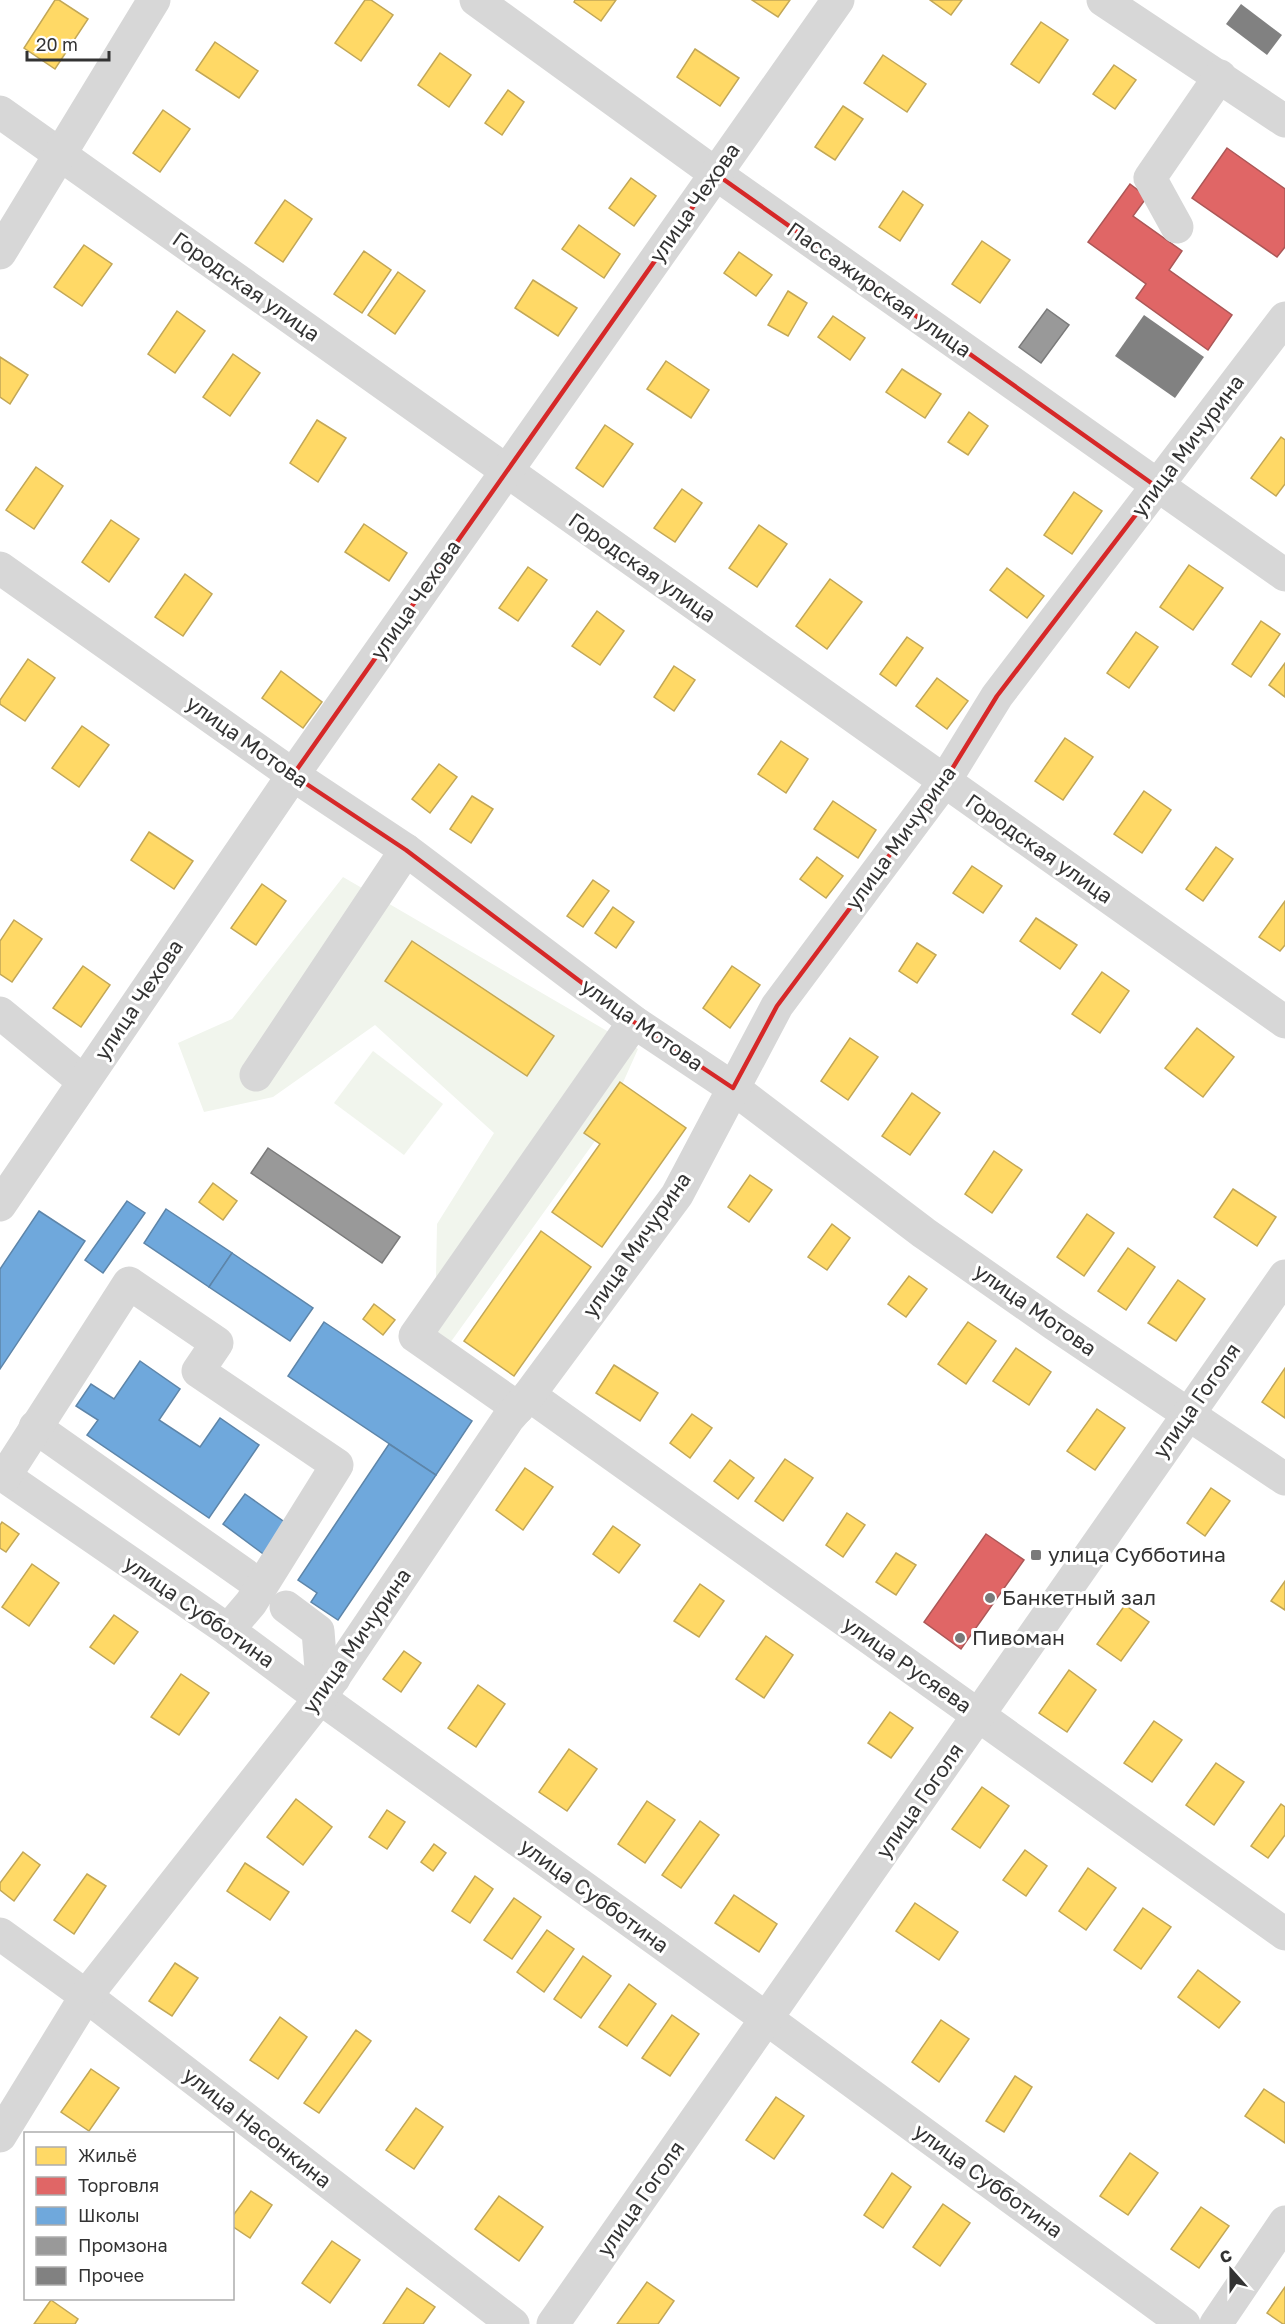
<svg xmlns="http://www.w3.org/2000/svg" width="1285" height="2324" viewBox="0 0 1285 2324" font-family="'Golos Text',sans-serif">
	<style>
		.green { fill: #f1f5ed }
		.homes { fill: #ffd966; stroke: #c2a757; stroke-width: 1.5 }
		.shops { fill: #e06666; stroke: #ac5757; stroke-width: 1.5 }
		.schools { fill: #6fa8dc; stroke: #5d85a9; stroke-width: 1.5 }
		.industry { fill: #999; stroke: #7a7a7a; stroke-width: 1.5 }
		.building { fill: #818181 }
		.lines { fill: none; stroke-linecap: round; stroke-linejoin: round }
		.minor { stroke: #d7d7d7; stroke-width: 33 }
		.marked { fill: none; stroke: #d62828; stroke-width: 4.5; stroke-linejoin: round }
		.poi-dot { fill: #7a7a7a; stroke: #fff; stroke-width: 2 }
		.labels { text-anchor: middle; stroke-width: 6; stroke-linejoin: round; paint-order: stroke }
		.street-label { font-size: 21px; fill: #333; stroke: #fff }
		.poi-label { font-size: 21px; fill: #333; stroke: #fff; text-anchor: start }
	</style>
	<rect width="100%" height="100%" fill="#fff"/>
	<g class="green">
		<polygon points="343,877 638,1049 600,1134 450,1343 435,1333 437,1224 494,1133 375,1025 273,1097 204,1112 178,1043 232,1019"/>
		<polygon points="373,1051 443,1104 404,1155 334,1103"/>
	</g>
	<g class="homes">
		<polygon points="55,0 59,0 88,19 55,69 24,48"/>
		<polygon points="365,0 371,0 393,15 361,61 335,43"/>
		<polygon points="575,0 616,0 601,21 574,2"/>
		<polygon points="752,0 790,0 778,17"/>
		<polygon points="930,0 962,0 951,15"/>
		<polygon points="1041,22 1068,40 1039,83 1011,64"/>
		<polygon points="215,42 258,71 239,98 196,70"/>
		<polygon points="695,49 739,78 720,106 677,77"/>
		<polygon points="440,53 471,75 449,107 418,85"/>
		<polygon points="883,55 926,84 907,112 864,83"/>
		<polygon points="1114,65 1136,80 1115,109 1093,94"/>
		<polygon points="508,90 524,102 502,135 485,123"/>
		<polygon points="843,106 863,119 835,160 815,147"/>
		<polygon points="163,110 190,129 160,172 133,153"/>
		<polygon points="631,178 656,196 634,226 609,208"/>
		<polygon points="903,191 923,205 900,241 879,227"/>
		<polygon points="285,200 312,219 283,262 255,243"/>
		<polygon points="579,225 620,254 604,278 562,249"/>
		<polygon points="982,241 1010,260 980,303 952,284"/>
		<polygon points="84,245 112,264 82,306 54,287"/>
		<polygon points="364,251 391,270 362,313 334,294"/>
		<polygon points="739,252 772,275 756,296 724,273"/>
		<polygon points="398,272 425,291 395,334 368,315"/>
		<polygon points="533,280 577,308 558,336 515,308"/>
		<polygon points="788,291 807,303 788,336 768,325"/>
		<polygon points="177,311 205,331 175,373 148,354"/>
		<polygon points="833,316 865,338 850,360 818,337"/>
		<polygon points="233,354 260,373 230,416 203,397"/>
		<polygon points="0,357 28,375 10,404 0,397"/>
		<polygon points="666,361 709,390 691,418 647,389"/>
		<polygon points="902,369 941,394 925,418 886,392"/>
		<polygon points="969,412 988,426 968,455 948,442"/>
		<polygon points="317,420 346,438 318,482 290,463"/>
		<polygon points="605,425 633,444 603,487 576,468"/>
		<polygon points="1281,437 1285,440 1285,484 1276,496 1251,478"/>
		<polygon points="36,467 63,486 34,529 6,510"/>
		<polygon points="682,489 702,503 675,542 654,528"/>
		<polygon points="1074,492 1102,511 1072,554 1044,535"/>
		<polygon points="111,520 139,539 109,582 82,562"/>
		<polygon points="364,524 407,553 389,581 345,552"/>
		<polygon points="759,525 787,544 757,587 729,568"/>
		<polygon points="1189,565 1223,588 1193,630 1160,607"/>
		<polygon points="528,567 547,580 518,621 499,608"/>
		<polygon points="1007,568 1044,596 1027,618 990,590"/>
		<polygon points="185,574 212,594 183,636 155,617"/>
		<polygon points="830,579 862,602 827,649 796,626"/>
		<polygon points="597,611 624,631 600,665 572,646"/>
		<polygon points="1261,621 1280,634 1251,677 1232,664"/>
		<polygon points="1136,632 1158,647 1129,688 1107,673"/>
		<polygon points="907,637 923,648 896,686 880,674"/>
		<polygon points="28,659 55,678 25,721 0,704 0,700"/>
		<polygon points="1285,663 1285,697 1269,685"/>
		<polygon points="674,666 695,680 674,711 654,697"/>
		<polygon points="281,671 322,702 303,728 262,698"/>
		<polygon points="937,678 968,701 947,729 916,706"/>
		<polygon points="82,726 109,745 79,787 52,768"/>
		<polygon points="1065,738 1093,757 1063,800 1035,781"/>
		<polygon points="781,741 808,759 786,793 758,774"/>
		<polygon points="439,764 457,777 430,813 412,799"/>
		<polygon points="1144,791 1171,810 1142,853 1114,834"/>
		<polygon points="472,796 493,809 471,843 450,829"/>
		<polygon points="833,801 876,830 858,858 814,829"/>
		<polygon points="149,832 193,861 174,889 131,860"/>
		<polygon points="1216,847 1233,859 1203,901 1186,889"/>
		<polygon points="817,857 843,876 826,898 800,879"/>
		<polygon points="972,866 1002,886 983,913 953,893"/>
		<polygon points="593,880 609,891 583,927 567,916"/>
		<polygon points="262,884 286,901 256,945 231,928"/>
		<polygon points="1285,901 1285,945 1280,951 1259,937"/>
		<polygon points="613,907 634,922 616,948 595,933"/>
		<polygon points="1036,918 1077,945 1060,969 1020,941"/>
		<polygon points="14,920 42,939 12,982 0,974 0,941"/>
		<polygon points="412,941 554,1036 527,1076 385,981"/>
		<polygon points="917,943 936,955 917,983 899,971"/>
		<polygon points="83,966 110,985 81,1027 53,1008"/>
		<polygon points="732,966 760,985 730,1028 703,1008"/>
		<polygon points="1102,972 1129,991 1100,1033 1072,1014"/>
		<polygon points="1197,1028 1234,1057 1203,1097 1165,1068"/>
		<polygon points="850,1038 878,1057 848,1100 821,1081"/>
		<polygon points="620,1082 686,1128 602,1247 552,1212 600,1144 584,1133"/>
		<polygon points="912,1093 940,1113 910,1155 882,1136"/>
		<polygon points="994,1151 1022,1170 992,1213 965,1194"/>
		<polygon points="750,1175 772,1190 749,1222 728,1207"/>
		<polygon points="213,1183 237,1201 223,1220 199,1202"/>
		<polygon points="1233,1189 1276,1217 1257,1246 1214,1217"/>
		<polygon points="1087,1214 1114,1233 1084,1276 1057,1257"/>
		<polygon points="832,1224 850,1238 827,1270 808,1257"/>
		<polygon points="541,1231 591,1267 514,1376 464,1341"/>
		<polygon points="1128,1248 1155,1267 1126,1310 1098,1291"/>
		<polygon points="909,1276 927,1289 906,1317 888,1304"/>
		<polygon points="1178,1280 1205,1299 1176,1341 1148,1323"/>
		<polygon points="374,1304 395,1320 383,1335 363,1319"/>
		<polygon points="968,1322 996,1341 966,1384 938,1364"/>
		<polygon points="1016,1348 1051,1372 1029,1405 993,1381"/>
		<polygon points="614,1365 658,1393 640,1421 596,1393"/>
		<polygon points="1285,1368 1285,1418 1262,1402"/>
		<polygon points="1097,1409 1125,1428 1095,1470 1067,1451"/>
		<polygon points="692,1414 712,1428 690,1458 670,1443"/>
		<polygon points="785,1459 813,1478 783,1521 755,1501"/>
		<polygon points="730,1460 754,1478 738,1499 714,1481"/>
		<polygon points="525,1468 553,1487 523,1530 496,1510"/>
		<polygon points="1211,1488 1230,1501 1205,1536 1187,1523"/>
		<polygon points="847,1513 865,1525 843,1557 826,1545"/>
		<polygon points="2,1522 19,1534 6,1552 0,1548 0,1525"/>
		<polygon points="613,1526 640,1545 619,1573 593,1554"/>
		<polygon points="896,1553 916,1565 896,1595 876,1582"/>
		<polygon points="32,1564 59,1583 29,1626 2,1607"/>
		<polygon points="1285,1581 1285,1610 1271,1601"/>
		<polygon points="700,1584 724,1601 699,1637 674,1621"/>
		<polygon points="1125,1605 1149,1622 1121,1661 1097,1644"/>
		<polygon points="114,1615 138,1632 114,1664 90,1647"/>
		<polygon points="766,1636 793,1655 764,1698 736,1679"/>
		<polygon points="404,1651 421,1663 401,1692 383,1679"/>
		<polygon points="1069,1670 1096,1690 1067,1732 1039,1713"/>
		<polygon points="181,1674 209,1693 179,1735 151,1717"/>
		<polygon points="478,1685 505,1704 476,1747 448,1728"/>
		<polygon points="890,1712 913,1728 891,1758 868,1743"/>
		<polygon points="1154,1721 1182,1740 1152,1782 1124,1763"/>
		<polygon points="569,1749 597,1769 567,1811 539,1792"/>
		<polygon points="1216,1763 1244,1782 1214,1825 1186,1805"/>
		<polygon points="982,1787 1009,1806 980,1848 952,1829"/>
		<polygon points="296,1799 332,1827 303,1865 267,1837"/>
		<polygon points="647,1801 675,1820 645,1863 618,1844"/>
		<polygon points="1281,1804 1285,1807 1285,1835 1268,1858 1251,1846"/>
		<polygon points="387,1810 405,1822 387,1849 369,1837"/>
		<polygon points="700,1821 719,1835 681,1888 662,1875"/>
		<polygon points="434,1844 446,1853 433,1871 421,1862"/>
		<polygon points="1025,1850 1047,1866 1026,1896 1003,1880"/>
		<polygon points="23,1852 40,1865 14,1901 0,1890 0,1883"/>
		<polygon points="245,1863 289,1892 270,1920 227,1891"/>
		<polygon points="1088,1868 1116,1888 1086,1930 1059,1911"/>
		<polygon points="87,1874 106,1886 74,1934 54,1920"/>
		<polygon points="475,1876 493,1889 470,1923 452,1911"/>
		<polygon points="734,1895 777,1924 759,1952 715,1923"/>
		<polygon points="514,1898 541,1917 512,1959 484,1940"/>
		<polygon points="915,1903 958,1932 939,1960 896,1931"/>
		<polygon points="1143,1908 1171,1927 1141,1969 1114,1950"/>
		<polygon points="547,1930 574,1949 544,1992 517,1972"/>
		<polygon points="583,1956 611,1976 581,2018 554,1999"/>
		<polygon points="175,1963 198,1978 172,2016 149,2001"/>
		<polygon points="1198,1970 1240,2002 1219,2028 1178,1997"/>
		<polygon points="629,1984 656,2004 627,2046 599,2027"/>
		<polygon points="672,2015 699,2034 670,2076 642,2058"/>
		<polygon points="280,2017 307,2037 278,2079 250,2060"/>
		<polygon points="941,2020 969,2039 939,2082 912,2062"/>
		<polygon points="356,2030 371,2041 319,2113 304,2103"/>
		<polygon points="91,2069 119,2088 89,2131 61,2112"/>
		<polygon points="1015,2076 1032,2087 1004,2132 986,2121"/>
		<polygon points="1264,2089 1285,2103 1285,2143 1245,2116"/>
		<polygon points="776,2097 804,2116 774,2159 746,2140"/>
		<polygon points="416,2108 443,2127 414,2169 386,2150"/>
		<polygon points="1130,2153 1158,2173 1128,2215 1100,2196"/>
		<polygon points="892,2173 911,2187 883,2228 864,2215"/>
		<polygon points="251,2191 272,2205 250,2238 232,2226 232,2217"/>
		<polygon points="499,2196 543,2227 519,2261 475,2229"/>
		<polygon points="943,2204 970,2223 940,2266 913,2247"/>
		<polygon points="1201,2207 1229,2226 1199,2268 1171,2249"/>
		<polygon points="332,2241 360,2260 330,2303 302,2283"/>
		<polygon points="647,2282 674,2301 658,2324 617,2324"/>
		<polygon points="1285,2287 1285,2324 1283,2324 1267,2313"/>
		<polygon points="407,2288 435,2307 423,2324 383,2324"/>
		<polygon points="51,2300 78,2319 75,2324 34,2324"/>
	</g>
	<g class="shops">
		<polygon points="1227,148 1285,189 1285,247 1277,257 1192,198"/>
		<polygon points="1130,184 1147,197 1133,216 1182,251 1169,270 1232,315 1208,350 1136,298 1146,284 1088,242"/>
		<polygon points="986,1534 1024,1560 961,1649 924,1622"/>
	</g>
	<g class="schools">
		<polygon points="127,1201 145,1213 103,1273 85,1260"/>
		<polygon points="166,1209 232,1253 209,1287 144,1243"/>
		<polygon points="39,1211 85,1241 0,1369 0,1269"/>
		<polygon points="232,1253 313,1308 290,1341 209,1287"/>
		<polygon points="324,1322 472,1421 436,1475 288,1376"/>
		<polygon points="140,1361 180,1389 159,1420 200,1447 220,1418 259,1445 209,1518 87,1435 98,1420 76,1406 91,1384 114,1399"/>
		<polygon points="389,1444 436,1475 338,1620 311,1602 317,1593 298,1580"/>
		<polygon points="245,1494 293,1528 270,1559 223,1524"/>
	</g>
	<g class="industry">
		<polygon points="1047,309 1069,325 1041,363 1019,347"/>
		<polygon points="268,1148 400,1237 382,1263 251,1173"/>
	</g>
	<g class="building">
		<polygon points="1241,4 1282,35 1267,55 1226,24"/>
		<polygon points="1144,315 1204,357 1175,398 1115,356"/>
	</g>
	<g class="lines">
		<g class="minor">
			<polyline points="476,0 716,174 1285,575"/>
			<polyline points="1103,0 1285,121"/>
			<polyline points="0,112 1285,1022"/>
			<polyline points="1177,227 1150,178 1220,76"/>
			<polyline points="0,253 154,0"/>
			<polyline points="0,568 293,775 406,850 634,1022 733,1088 924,1233 1054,1324 1285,1479"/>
			<polyline points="0,1013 83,1081"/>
			<polyline points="256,1075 406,850"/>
			<polyline points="0,1205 293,775 838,0"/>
			<polyline points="529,1395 1285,1934"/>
			<polyline points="518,1408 415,1336 634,1022"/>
			<polyline points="35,1427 261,1586"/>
			<polyline points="0,1473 228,1630 320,1698 767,2019 1184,2324"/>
			<polyline points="5,1476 129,1283 217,1343 198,1371 337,1465 251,1603 228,1630"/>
			<polyline points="286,1607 318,1631 321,1669 334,1678"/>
			<polyline points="0,1934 86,1996 513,2324"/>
			<polyline points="0,2136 86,1996 320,1698 508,1419 529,1395 677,1195 777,1006 944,782 997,696 1285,318"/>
			<polyline points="553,2324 1285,1276"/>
			<polyline points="1216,2324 1285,2222"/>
		</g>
	</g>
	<path class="marked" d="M716,174L1157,487L997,696L944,782L777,1006L733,1088L634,1022L406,850L293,775Z"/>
	<g class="poi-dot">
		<rect x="1030" y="1549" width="12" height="12" rx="3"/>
		<circle cx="990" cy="1598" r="6"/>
		<circle cx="960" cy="1638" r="6"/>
	</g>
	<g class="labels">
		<g class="street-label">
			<text transform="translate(695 203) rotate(-55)" y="7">улица Чехова</text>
			<text transform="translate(246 287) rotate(35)" y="7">Городская улица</text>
			<text transform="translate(879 290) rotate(35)" y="7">Пассажирская улица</text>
			<text transform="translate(1188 446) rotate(-53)" y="7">улица Мичурина</text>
			<text transform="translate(642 568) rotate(35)" y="7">Городская улица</text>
			<text transform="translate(416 600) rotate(-55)" y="7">улица Чехова</text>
			<text transform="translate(247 742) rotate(35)" y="7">улица Мотова</text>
			<text transform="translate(901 838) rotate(-54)" y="7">улица Мичурина</text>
			<text transform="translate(1039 849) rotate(35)" y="7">Городская улица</text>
			<text transform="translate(139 1000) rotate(-56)" y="7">улица Чехова</text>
			<text transform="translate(642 1025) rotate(35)" y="7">улица Мотова</text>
			<text transform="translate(637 1245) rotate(-55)" y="7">улица Мичурина</text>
			<text transform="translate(1035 1310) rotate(35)" y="7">улица Мотова</text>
			<text transform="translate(1197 1401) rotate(-55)" y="7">улица Гоголя</text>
			<text transform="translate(199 1612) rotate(35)" y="7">улица Субботина</text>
			<text transform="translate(357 1641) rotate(-55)" y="7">улица Мичурина</text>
			<text transform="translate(907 1665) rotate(35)" y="7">улица Русяева</text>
			<text transform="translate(920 1801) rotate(-55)" y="7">улица Гоголя</text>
			<text transform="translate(594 1896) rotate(36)" y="7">улица Субботина</text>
			<text transform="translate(257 2128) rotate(38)" y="7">улица Насонкина</text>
			<text transform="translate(988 2181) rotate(36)" y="7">улица Субботина</text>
			<text transform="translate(641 2199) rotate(-55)" y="7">улица Гоголя</text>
		</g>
		<g class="poi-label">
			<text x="1048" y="1562">улица Субботина</text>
			<text x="1002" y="1605">Банкетный зал</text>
			<text x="972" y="1645">Пивоман</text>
		</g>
	</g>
	<rect x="24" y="2132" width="210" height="168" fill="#ffffff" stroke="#adadad" stroke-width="1.5"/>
	<rect x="36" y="2147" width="30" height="18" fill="#ffd966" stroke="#adadad" stroke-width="1.5"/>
	<text x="78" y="2162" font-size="18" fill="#333333">Жильё</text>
	<rect x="36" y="2177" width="30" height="18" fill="#e06666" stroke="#adadad" stroke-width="1.5"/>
	<text x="78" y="2192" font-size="18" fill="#333333">Торговля</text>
	<rect x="36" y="2207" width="30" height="18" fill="#6fa8dc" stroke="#adadad" stroke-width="1.5"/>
	<text x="78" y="2222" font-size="18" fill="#333333">Школы</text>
	<rect x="36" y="2237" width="30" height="18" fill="#999999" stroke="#adadad" stroke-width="1.5"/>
	<text x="78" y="2252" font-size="18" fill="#333333">Промзона</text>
	<rect x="36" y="2267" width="30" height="18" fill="#818181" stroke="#adadad" stroke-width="1.5"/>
	<text x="78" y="2282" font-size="18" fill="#333333">Прочее</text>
	<g transform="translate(1231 2270) rotate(339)" stroke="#ffffff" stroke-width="4.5" paint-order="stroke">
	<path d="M0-4.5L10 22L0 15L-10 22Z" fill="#333333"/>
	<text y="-9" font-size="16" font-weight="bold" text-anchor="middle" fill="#333333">С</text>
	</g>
	<path d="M27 51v9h82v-9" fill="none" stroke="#333333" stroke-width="3"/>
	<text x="36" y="51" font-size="18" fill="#333333" stroke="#ffffff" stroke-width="4.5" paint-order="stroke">20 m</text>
</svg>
